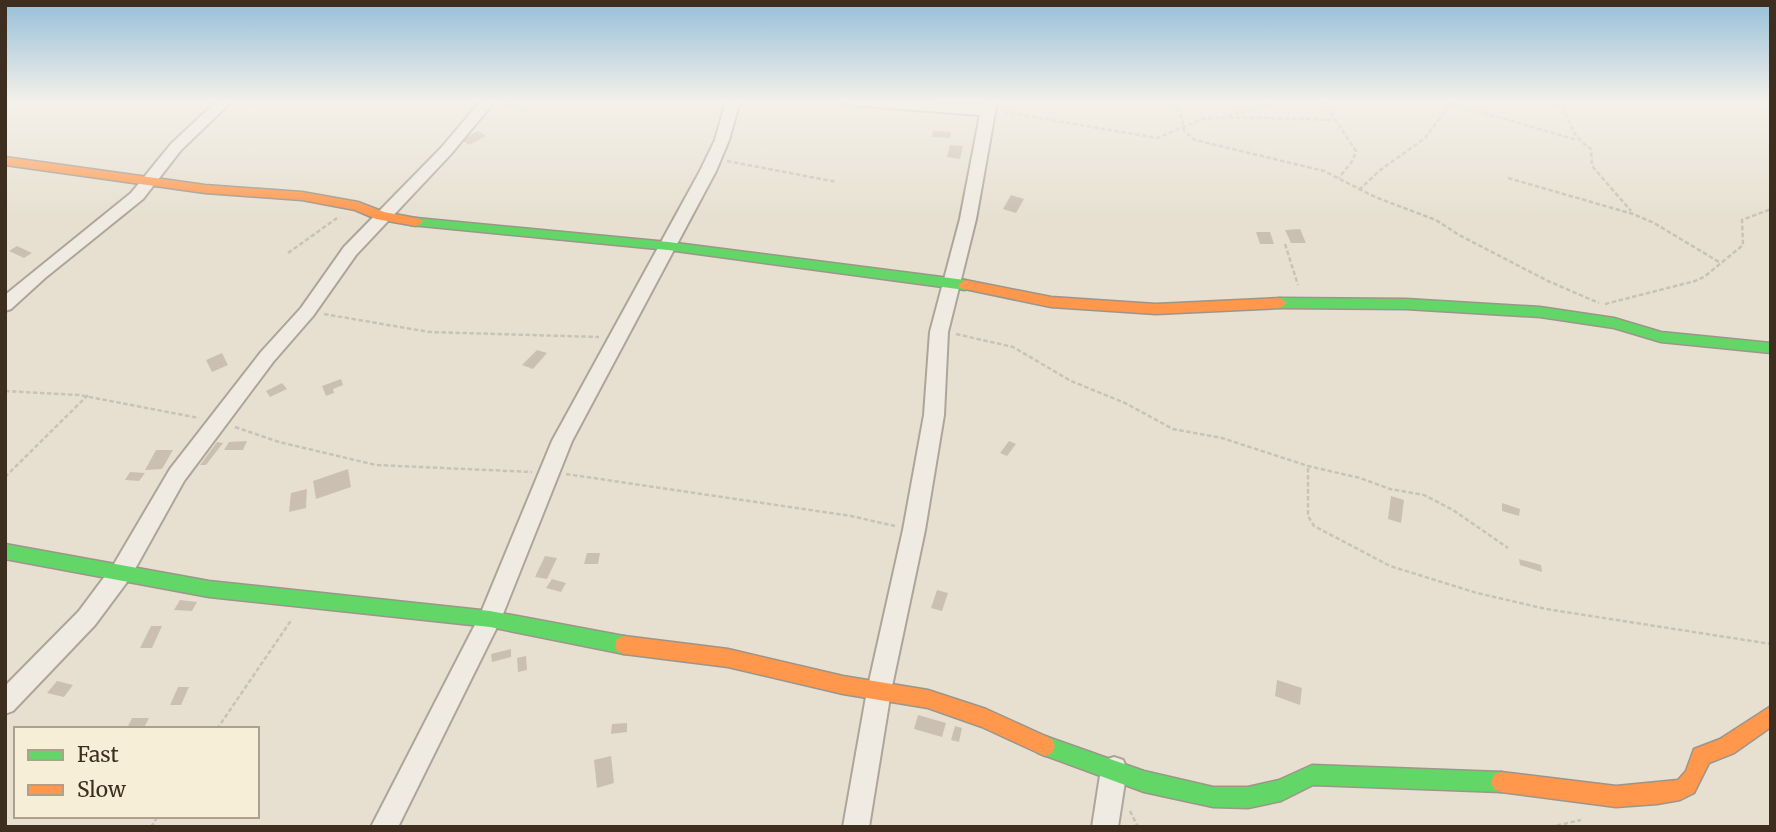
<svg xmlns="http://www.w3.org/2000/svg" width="1776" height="832" viewBox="0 0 1776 832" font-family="Merriweather,serif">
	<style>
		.building { fill: #cbbfb2 }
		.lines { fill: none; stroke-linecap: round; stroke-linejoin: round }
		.street-casing { stroke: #ada599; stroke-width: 4 }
		.fast-casing { stroke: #9c958a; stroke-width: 3 }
		.slow-casing { stroke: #9c958a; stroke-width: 3 }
		.path { stroke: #c8c2b9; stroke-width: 2.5; stroke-dasharray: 4.5 2.5; stroke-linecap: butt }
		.street { fill: #efebe3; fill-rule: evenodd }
		.fast { fill: #63d668; fill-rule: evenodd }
		.slow { fill: #ff974d; fill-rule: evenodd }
	</style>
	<rect width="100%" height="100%" fill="#e7e0d1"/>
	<g class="building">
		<polygon points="478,131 486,136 469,145 461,140"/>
		<polygon points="933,131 951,132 950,138 932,137"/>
		<polygon points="950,145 963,146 960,159 947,157"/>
		<polygon points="1011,195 1024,199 1016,213 1003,209"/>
		<polygon points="1300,229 1306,243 1291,243 1285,230"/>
		<polygon points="1256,232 1270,232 1274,244 1260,244"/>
		<polygon points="17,246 32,253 24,258 9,251"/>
		<polygon points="537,350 547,353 533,369 522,365"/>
		<polygon points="222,353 228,365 212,372 206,360"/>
		<polygon points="341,379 343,385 333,389 334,393 326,396 322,386"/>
		<polygon points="282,383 287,389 270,397 266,391"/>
		<polygon points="247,441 243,450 224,450 229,442"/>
		<polygon points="1009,441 1016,444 1007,456 1000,453"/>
		<polygon points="217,442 223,443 206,465 200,465"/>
		<polygon points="156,450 173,450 162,469 145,470"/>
		<polygon points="348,469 351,487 316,499 313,481"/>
		<polygon points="130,472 145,473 139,481 125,480"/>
		<polygon points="307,489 306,508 289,512 291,493"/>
		<polygon points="1391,496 1404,500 1401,523 1388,519"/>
		<polygon points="1502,503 1520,509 1519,516 1502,511"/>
		<polygon points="587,553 600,553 598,564 584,564"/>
		<polygon points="545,556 557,558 547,579 535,577"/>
		<polygon points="1519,559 1541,565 1542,572 1520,565"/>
		<polygon points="552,579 566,583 561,592 546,588"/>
		<polygon points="937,590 948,593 942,611 931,608"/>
		<polygon points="180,600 197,602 192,611 174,610"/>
		<polygon points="151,626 162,626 152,648 140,648"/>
		<polygon points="511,649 511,657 492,662 491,654"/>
		<polygon points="526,656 527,670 518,672 517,658"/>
		<polygon points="1277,680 1302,688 1300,705 1275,696"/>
		<polygon points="57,681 73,685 64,697 47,693"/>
		<polygon points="178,687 189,687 181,705 170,705"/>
		<polygon points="918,715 946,723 942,737 914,729"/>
		<polygon points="132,718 149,718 144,728 127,728"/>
		<polygon points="627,723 627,732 611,734 612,724"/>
		<polygon points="955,726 962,728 959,742 951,740"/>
		<polygon points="611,756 614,783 597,788 594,760"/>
	</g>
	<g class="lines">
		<g class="street-casing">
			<g id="street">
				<polygon points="217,101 232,101 181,150 143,199 45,278 11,309 5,311 5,295 131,193 171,144"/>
				<polygon points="481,101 495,101 451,154 356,255 313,316 273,362 184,481 130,578 95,625 13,711 5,714 5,686 79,611 114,564 170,469 261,352 301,308 344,247 441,148"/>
				<polygon points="726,101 740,101 729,140 716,171 572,441 501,619 398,827 371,827 480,615 552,441 700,171 715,140"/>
				<polygon points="845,101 905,101 982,106 983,101 997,101 976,219 948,332 944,415 925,530 891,691 869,827 843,827 867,691 903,530 924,415 930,332 960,219 980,115 852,105"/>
				<polygon points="1114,757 1123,760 1127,769 1118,827 1092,827 1101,769 1105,760"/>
			</g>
		</g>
		<g class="fast-casing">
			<g id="fast">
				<polygon points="416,218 668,242 965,280 972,285 965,290 668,250 411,225 411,219"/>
				<polygon points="1280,298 1406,299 1540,307 1614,318 1661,332 1771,343 1771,353 1661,342 1614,328 1540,317 1406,309 1280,308 1273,303"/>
				<polygon points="5,544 209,581 490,611 624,636 631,639 633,645 631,651 624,654 490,627 209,597 5,559"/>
				<polygon points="1045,736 1144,771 1213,787 1248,787 1279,780 1312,765 1501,772 1508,775 1511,782 1508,789 1501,792 1313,785 1281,801 1248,808 1213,807 1144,792 1038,753 1035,746 1038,739"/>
			</g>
		</g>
		<g class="slow-casing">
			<g id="slow">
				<polygon points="5,157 205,185 302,192 358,202 384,212 421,219 423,222 416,226 376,219 355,210 302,200 205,193 5,165"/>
				<polygon points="965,280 1051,297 1156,304 1280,298 1287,303 1280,308 1156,314 1051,307 960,288 958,285"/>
				<polygon points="624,636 728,649 843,676 928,690 986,709 1052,739 1055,746 1052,753 1045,756 982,727 928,708 843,694 728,667 624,654 617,651 615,645 617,639"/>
				<polygon points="1771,706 1771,727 1734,753 1709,763 1694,793 1680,800 1657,804 1616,807 1501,792 1494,789 1491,782 1494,775 1501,772 1616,786 1678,780 1686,771 1694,749 1720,739"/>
			</g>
		</g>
		<g class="path">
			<polyline points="1165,101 1180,111 1184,131 1195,140 1324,171 1375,197 1436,220 1459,235 1548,281 1599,303"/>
			<polyline points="1323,101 1356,151 1353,160 1339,178"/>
			<polyline points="1443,101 1577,140"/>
			<path d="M1558,101C1575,123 1565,131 1591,149L1592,166L1631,211"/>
			<polyline points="503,102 529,111"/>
			<polyline points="1004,112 1157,138 1203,119 1225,117 1333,120"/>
			<polyline points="1228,116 1279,101"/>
			<polyline points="727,161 837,182"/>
			<polyline points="1508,178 1633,214 1654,223 1719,262"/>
			<polyline points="1359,190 1379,171 1425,138 1451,103"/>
			<polyline points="1285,244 1298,285"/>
			<polyline points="288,253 337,218"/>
			<polyline points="1605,304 1695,281 1704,277 1743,245 1742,220 1771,209"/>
			<polyline points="324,314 429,332 599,337"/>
			<polyline points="956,334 1013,347 1071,381 1125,403 1173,429 1222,438 1308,466 1360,478 1390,489 1424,495 1453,510 1508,548"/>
			<polyline points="5,391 79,395 199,418"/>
			<polyline points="235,427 279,442 376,465 532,472"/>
			<polyline points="1308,468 1308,516 1314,526 1390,566 1477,593 1546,609 1771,644"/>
			<polyline points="566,474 851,516 895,526"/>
			<polyline points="5,477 88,395"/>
			<polyline points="217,729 292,619"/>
			<polyline points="1130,811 1138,827"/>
			<polyline points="151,827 158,816"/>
			<polyline points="1550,827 1581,820"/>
		</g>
		<use href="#street" class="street"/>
		<use href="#fast" class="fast"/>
		<use href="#slow" class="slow"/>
	</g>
	<linearGradient id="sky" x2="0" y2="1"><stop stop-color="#96bed9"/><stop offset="0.47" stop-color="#f4f1ea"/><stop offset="1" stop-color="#f4f1ea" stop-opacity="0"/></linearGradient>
	<rect width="1776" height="217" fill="url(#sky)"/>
	<rect width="1776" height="832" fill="none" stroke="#3d2e20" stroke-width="14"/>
	<rect x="14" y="727" width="245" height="91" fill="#f7eed8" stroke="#ada18e" stroke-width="2"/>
	<rect x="28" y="750" width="35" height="10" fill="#63d668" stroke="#ada18e" stroke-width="2"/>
	<text x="77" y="762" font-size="21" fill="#3d2e20">Fast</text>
	<rect x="28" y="785" width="35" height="10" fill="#ff974d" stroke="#ada18e" stroke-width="2"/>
	<text x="77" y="797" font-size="21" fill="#3d2e20">Slow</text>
</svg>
